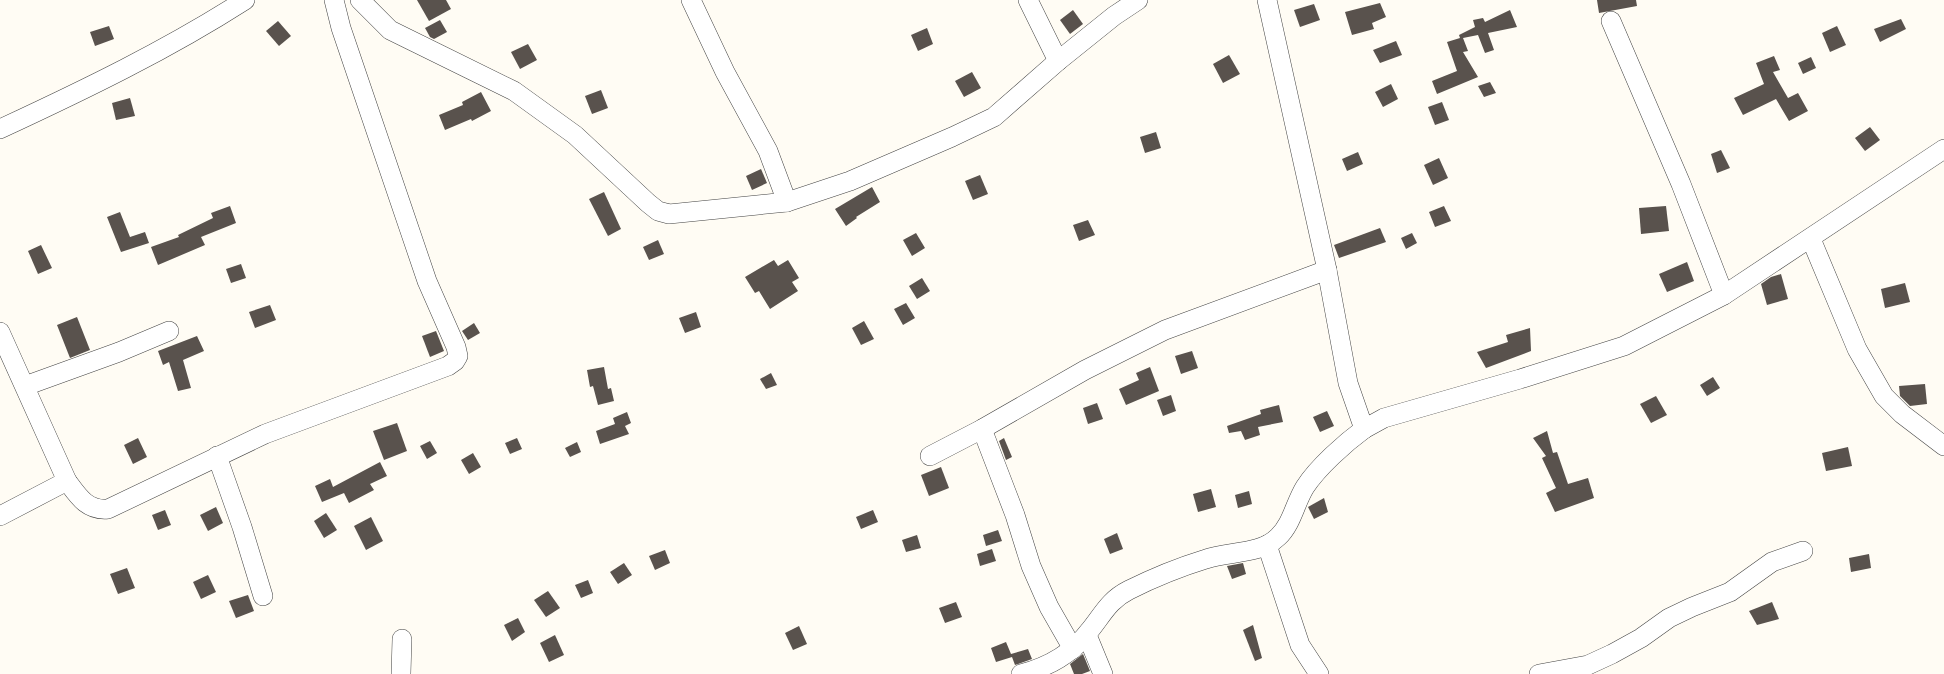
<svg xmlns="http://www.w3.org/2000/svg" width="1944" height="674" viewBox="0 0 1944 674" font-family="Merriweather,serif">
	<style>
		.building { fill: #59524d }
		.lines { fill: none; stroke-linecap: round; stroke-linejoin: round }
		.minor-casing { stroke: #434343; stroke-width: 20 }
		.minor { stroke: #fff; stroke-width: 19 }
	</style>
	<rect width="100%" height="100%" fill="#fffcf4"/>
	<g class="building">
		<polygon points="417,0 446,0 451,9 429,21"/>
		<polygon points="1597,0 1636,0 1637,6 1599,13"/>
		<polygon points="1380,3 1386,17 1372,23 1374,29 1352,35 1345,12"/>
		<polygon points="1314,4 1320,20 1300,27 1294,10"/>
		<polygon points="1073,10 1083,24 1070,34 1060,20"/>
		<polygon points="1510,10 1517,27 1488,33 1494,50 1485,53 1478,35 1463,38 1468,51 1463,52 1478,77 1437,94 1432,81 1457,71 1447,42 1460,38 1459,35 1475,27 1473,20 1483,18 1485,22"/>
		<polygon points="1901,19 1906,29 1880,42 1874,29"/>
		<polygon points="440,20 447,32 434,39 430,37 425,28"/>
		<polygon points="278,21 291,36 279,46 266,31"/>
		<polygon points="109,26 114,39 95,46 90,32"/>
		<polygon points="1837,26 1846,45 1830,52 1822,33"/>
		<polygon points="927,28 933,44 918,51 911,35"/>
		<polygon points="1396,41 1402,55 1380,63 1373,50"/>
		<polygon points="528,44 537,60 520,69 511,52"/>
		<polygon points="1229,55 1240,74 1223,83 1213,64"/>
		<polygon points="1774,56 1780,70 1773,72 1788,98 1798,93 1808,111 1789,121 1776,99 1743,115 1734,98 1764,84 1756,63"/>
		<polygon points="1811,57 1816,68 1803,74 1798,63"/>
		<polygon points="972,72 981,88 964,97 955,81"/>
		<polygon points="1490,82 1496,93 1484,97 1478,86"/>
		<polygon points="1391,84 1398,99 1383,107 1375,92"/>
		<polygon points="601,90 608,108 592,114 585,96"/>
		<polygon points="481,92 491,111 472,121 471,119 445,130 439,115 463,105 462,102"/>
		<polygon points="130,98 135,116 116,120 112,103"/>
		<polygon points="1442,102 1449,120 1435,125 1428,107"/>
		<polygon points="1870,127 1880,140 1865,151 1855,138"/>
		<polygon points="1156,132 1161,148 1145,153 1140,137"/>
		<polygon points="1721,150 1730,168 1717,173 1711,154"/>
		<polygon points="1358,152 1363,164 1347,171 1342,159"/>
		<polygon points="1439,158 1448,178 1433,185 1424,165"/>
		<polygon points="761,169 767,183 752,190 746,176"/>
		<polygon points="980,175 988,194 973,200 965,181"/>
		<polygon points="872,187 880,202 856,217 857,218 846,226 835,209"/>
		<polygon points="604,192 621,229 608,236 589,199"/>
		<polygon points="230,206 236,223 201,237 205,245 158,265 151,247 179,237 178,235 213,218 211,213"/>
		<polygon points="1444,206 1451,221 1435,227 1429,212"/>
		<polygon points="1666,206 1669,231 1641,234 1639,208"/>
		<polygon points="120,212 130,237 145,232 149,243 121,252 107,217"/>
		<polygon points="1088,220 1095,235 1079,241 1073,225"/>
		<polygon points="1380,228 1386,242 1339,258 1334,245"/>
		<polygon points="916,233 925,248 912,256 903,240"/>
		<polygon points="1412,233 1417,243 1406,249 1401,238"/>
		<polygon points="658,240 664,254 649,260 643,247"/>
		<polygon points="41,245 52,268 38,274 28,251"/>
		<polygon points="774,260 778,266 788,260 799,278 792,282 798,291 770,309 759,291 755,293 745,277"/>
		<polygon points="1687,262 1694,281 1667,292 1659,274"/>
		<polygon points="241,264 246,278 231,283 226,269"/>
		<polygon points="1781,274 1788,299 1767,305 1761,284 1771,277"/>
		<polygon points="922,278 930,291 917,299 909,286"/>
		<polygon points="1905,283 1910,302 1885,308 1881,289"/>
		<polygon points="906,303 915,318 903,325 894,309"/>
		<polygon points="270,305 276,320 255,328 249,312"/>
		<polygon points="696,312 701,327 685,333 679,318"/>
		<polygon points="77,317 90,350 70,358 57,325"/>
		<polygon points="864,321 874,339 861,345 852,328"/>
		<polygon points="474,323 480,333 468,340 462,331"/>
		<polygon points="1530,328 1531,351 1486,368 1477,352 1508,342 1506,335"/>
		<polygon points="436,331 444,351 430,357 422,336"/>
		<polygon points="197,336 204,351 183,360 191,388 178,391 169,362 163,365 158,351"/>
		<polygon points="1192,351 1198,368 1181,374 1175,356"/>
		<polygon points="604,367 608,389 611,388 614,401 598,405 593,386 590,387 587,370"/>
		<polygon points="1150,367 1159,391 1126,405 1119,389 1139,380 1136,373"/>
		<polygon points="771,373 777,385 766,389 760,379"/>
		<polygon points="1713,377 1720,388 1707,396 1700,385"/>
		<polygon points="1925,384 1927,404 1910,406 1900,396 1899,386"/>
		<polygon points="1171,395 1176,411 1163,416 1157,400"/>
		<polygon points="1656,396 1667,415 1651,423 1640,404"/>
		<polygon points="1097,403 1103,419 1088,424 1083,408"/>
		<polygon points="1279,405 1283,422 1258,427 1260,435 1245,440 1241,431 1229,433 1227,426 1261,414 1260,410"/>
		<polygon points="1327,411 1334,426 1320,432 1313,417"/>
		<polygon points="627,412 631,423 625,426 629,434 600,444 596,431 615,424 613,418"/>
		<polygon points="397,423 407,451 384,460 373,431"/>
		<polygon points="1547,431 1553,453 1557,452 1568,484 1588,478 1594,498 1555,512 1546,493 1556,488 1542,458 1546,456 1533,438"/>
		<polygon points="138,438 147,457 133,464 124,445"/>
		<polygon points="517,438 522,449 510,454 505,443"/>
		<polygon points="1004,438 1012,457 1006,460 999,441"/>
		<polygon points="430,441 437,453 427,459 420,446"/>
		<polygon points="577,442 581,452 570,457 565,448"/>
		<polygon points="1848,447 1852,466 1826,471 1822,453"/>
		<polygon points="473,453 481,467 469,474 461,460"/>
		<polygon points="380,462 387,476 370,484 374,490 349,503 344,493 322,502 315,486 330,479 333,487"/>
		<polygon points="941,467 949,488 929,496 921,475"/>
		<polygon points="1211,489 1216,507 1198,512 1193,494"/>
		<polygon points="1249,491 1252,504 1238,508 1235,495"/>
		<polygon points="1324,498 1328,512 1314,519 1308,507"/>
		<polygon points="216,507 223,523 208,531 200,515"/>
		<polygon points="165,510 171,525 158,530 152,515"/>
		<polygon points="873,510 878,522 861,529 856,517"/>
		<polygon points="326,513 337,530 324,538 314,521"/>
		<polygon points="371,517 383,541 366,550 354,526"/>
		<polygon points="998,530 1002,541 986,546 983,535"/>
		<polygon points="1117,533 1123,549 1110,554 1104,539"/>
		<polygon points="917,535 921,548 906,552 902,540"/>
		<polygon points="992,549 996,561 980,566 977,554"/>
		<polygon points="665,550 670,563 655,570 649,556"/>
		<polygon points="1869,554 1871,568 1851,572 1849,558"/>
		<polygon points="624,563 632,575 618,584 610,572"/>
		<polygon points="1243,563 1246,574 1232,579 1227,566"/>
		<polygon points="127,568 135,588 118,594 110,574"/>
		<polygon points="208,575 216,592 201,599 193,582"/>
		<polygon points="588,580 593,593 581,598 575,585"/>
		<polygon points="548,591 560,608 546,617 534,600"/>
		<polygon points="248,595 254,611 236,618 229,601"/>
		<polygon points="956,602 962,617 945,623 939,608"/>
		<polygon points="1772,602 1779,619 1757,625 1749,611"/>
		<polygon points="518,618 525,632 512,641 504,625"/>
		<polygon points="1253,625 1262,658 1255,661 1243,630"/>
		<polygon points="799,626 807,644 793,650 785,633"/>
		<polygon points="555,635 564,655 549,662 540,643"/>
		<polygon points="1006,642 1011,654 1028,649 1032,659 1015,665 1012,657 996,662 991,648"/>
		<polygon points="1083,654 1090,671 1082,674 1074,674 1070,664"/>
	</g>
	<g class="lines">
		<g class="minor-casing">
			<g id="minor">
				<polyline points="360,0 390,30 514,91 575,135 648,203 658,211 669,214 787,202 850,181 952,137 994,117 1058,61 1114,16 1138,0"/>
				<polyline points="691,0 725,72 768,151 787,202"/>
				<polyline points="1028,0 1058,61"/>
				<polyline points="1267,0 1327,270 1348,383 1364,429 1384,418 1520,379 1624,346 1724,295 1944,149"/>
				<polyline points="1611,21 1681,184 1724,295"/>
				<path d="M0,129C84,90 167,50 245,0"/>
				<polyline points="1811,239 1857,349 1884,396 1902,414 1944,446"/>
				<path d="M0,332L67,481C78,496 87,511 108,509L265,434L448,366L455,361L458,356L456,347L427,281L341,28L334,0"/>
				<polyline points="25,386 119,352 169,331"/>
				<polyline points="982,429 1015,515 1031,566 1049,607 1073,649"/>
				<polyline points="217,456 242,527 263,596"/>
				<polyline points="930,456 982,429 1085,370 1165,330 1327,270"/>
				<polyline points="0,516 67,481"/>
				<polyline points="1267,545 1300,645 1319,674"/>
				<polyline points="1087,635 1103,674"/>
				<polyline points="401,674 402,639"/>
				<path d="M1021,674C1048,667 1073,653 1090,630C1103,614 1109,600 1129,590C1153,578 1180,567 1206,559C1229,551 1260,555 1278,537C1292,524 1295,503 1305,487C1318,467 1345,443 1364,429"/>
				<polyline points="1539,674 1588,665 1612,654 1641,638 1669,618 1692,607 1730,592 1772,562 1803,551"/>
			</g>
		</g>
		<use href="#minor" class="minor"/>
	</g>
</svg>
